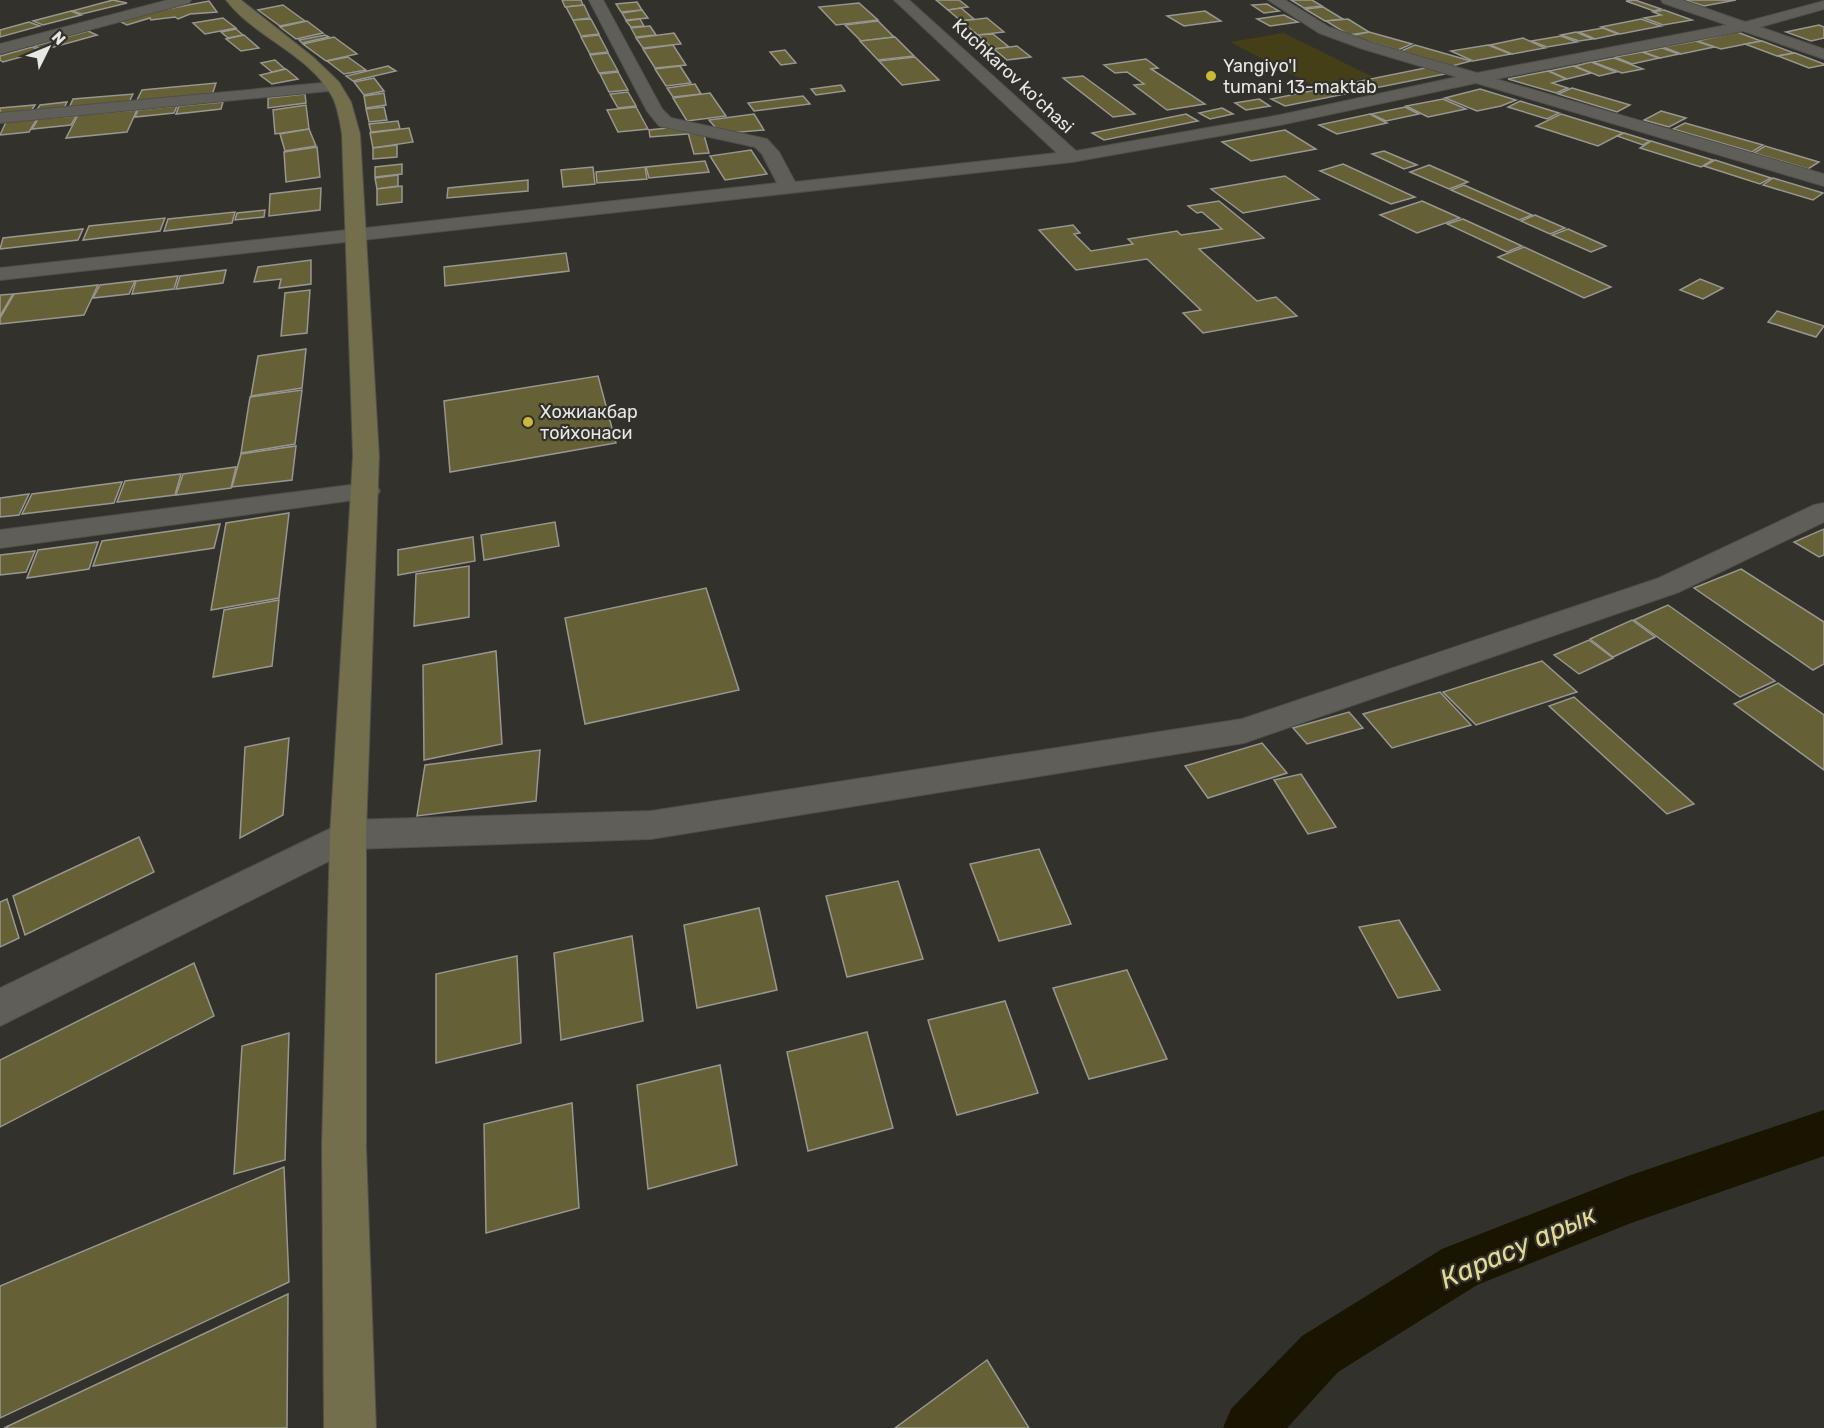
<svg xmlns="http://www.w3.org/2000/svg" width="1824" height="1428" viewBox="0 0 1824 1428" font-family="Rubik,sans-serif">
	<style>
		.green { fill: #453f17 }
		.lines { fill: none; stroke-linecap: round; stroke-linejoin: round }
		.canal { fill: #1a1500; fill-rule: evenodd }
		.building { fill: #666036; stroke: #979691; stroke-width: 1.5 }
		.street-casing { stroke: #4f4f4b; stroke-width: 2 }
		.secondary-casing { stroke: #4f4f4b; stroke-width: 2 }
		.street { fill: #5f5e59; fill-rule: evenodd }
		.secondary { fill: #736e4b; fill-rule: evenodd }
		.poi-dot { fill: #cbb939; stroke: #32312c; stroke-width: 2 }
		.labels { text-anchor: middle; stroke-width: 4.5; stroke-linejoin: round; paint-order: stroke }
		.far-poi-label { font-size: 18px; fill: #e7e7e4; stroke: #32312c; text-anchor: start }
		.far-street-label { font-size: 18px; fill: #e7e7e4; stroke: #32312c }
		.near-water-label { font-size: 27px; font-style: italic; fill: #e3d992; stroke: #32312c }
	</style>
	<rect width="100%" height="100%" fill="#32312c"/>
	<polygon class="green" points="1284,33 1373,77 1316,87 1230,42"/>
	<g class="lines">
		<polygon class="canal" points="1824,1110 1824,1156 1631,1223 1477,1285 1338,1372 1287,1428 1223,1428 1231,1409 1302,1336 1442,1249 1631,1175"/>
	</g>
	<g class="building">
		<polygon points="113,0 127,3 82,14 72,11"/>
		<polygon points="562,0 581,0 583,5 565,7"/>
		<polygon points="936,0 959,0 968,7 948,10"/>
		<polygon points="1291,0 1312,0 1322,6 1304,8"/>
		<polygon points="1635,0 1661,9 1654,11 1626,1"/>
		<polygon points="1684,0 1736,0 1704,6"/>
		<polygon points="209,1 217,12 190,14 178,19 175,17 151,20 150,18 127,25 119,21 146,13"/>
		<polygon points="637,2 642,10 621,12 616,4"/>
		<polygon points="859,3 878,20 836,25 819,7"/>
		<polygon points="1267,4 1279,11 1264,13 1252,5"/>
		<polygon points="283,5 305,21 280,26 258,10"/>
		<polygon points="584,5 590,18 573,20 566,7"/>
		<polygon points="1323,7 1343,19 1325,21 1305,9"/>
		<polygon points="961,8 974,19 961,21 948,10"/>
		<polygon points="642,10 648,18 626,20 622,13"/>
		<polygon points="1664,10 1692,20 1663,25 1644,18 1661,15 1653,12"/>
		<polygon points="71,11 81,15 43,25 33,21"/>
		<polygon points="1205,11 1221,21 1184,26 1167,16"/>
		<polygon points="1284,15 1298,22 1270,26 1257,19"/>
		<polygon points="223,18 236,28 205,34 193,23"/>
		<polygon points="987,18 1004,32 978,35 961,21"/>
		<polygon points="591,19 599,34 581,36 573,20"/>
		<polygon points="640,19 644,26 631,27 626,21"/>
		<polygon points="1348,19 1369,32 1349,35 1326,21"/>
		<polygon points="1641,19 1661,26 1620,34 1601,27"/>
		<polygon points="307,21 323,33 296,39 280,27"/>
		<polygon points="878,21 894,37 861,41 845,25"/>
		<polygon points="29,22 40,26 0,37 0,30"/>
		<polygon points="1819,25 1824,27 1824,38 1811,41 1786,32"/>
		<polygon points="650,26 656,35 636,37 631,28"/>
		<polygon points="1603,28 1618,34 1595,39 1579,32"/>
		<polygon points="236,29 243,35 228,38 221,32"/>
		<polygon points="88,31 97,35 43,50 34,46"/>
		<polygon points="1369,32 1412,44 1398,50 1350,36"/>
		<polygon points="1576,32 1593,39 1579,41 1561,35"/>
		<polygon points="1737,32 1761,41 1721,49 1697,41"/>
		<polygon points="674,33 681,44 643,48 636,38"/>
		<polygon points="993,34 1009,47 993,49 978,35"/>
		<polygon points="244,35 259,48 241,51 226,39"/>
		<polygon points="325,35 329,37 302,43 299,40"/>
		<polygon points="599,35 608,52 590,54 581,37"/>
		<polygon points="1561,36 1577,42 1547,47 1531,41"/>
		<polygon points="334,37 357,54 326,61 303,44"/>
		<polygon points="895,37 914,56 878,60 860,41"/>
		<polygon points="1523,38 1545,48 1512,54 1490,45"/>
		<polygon points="1696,41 1714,47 1681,54 1663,47"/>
		<polygon points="1762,41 1794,53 1777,56 1745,44"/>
		<polygon points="673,45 686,65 655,68 643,49"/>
		<polygon points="1415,45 1471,61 1452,66 1401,51"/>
		<polygon points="1488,45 1511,54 1473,61 1451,51"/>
		<polygon points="1017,46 1031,57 1007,60 994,49"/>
		<polygon points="32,47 43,51 3,62 0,60 0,56"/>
		<polygon points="1662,48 1679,54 1660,58 1643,52"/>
		<polygon points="785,50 796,63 781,65 770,52"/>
		<polygon points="1642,52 1659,58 1632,64 1615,57"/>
		<polygon points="608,53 618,71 599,73 590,55"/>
		<polygon points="1795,53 1824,64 1824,65 1809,68 1778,56"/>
		<polygon points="348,57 366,70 344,74 327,61"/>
		<polygon points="915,57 939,80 902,85 879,61"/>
		<polygon points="1614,58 1643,69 1622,73 1593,62"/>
		<polygon points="1146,59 1158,68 1151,69 1205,104 1167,110 1134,85 1144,84 1127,72 1115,73 1104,65"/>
		<polygon points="275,60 285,69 272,72 261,63"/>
		<polygon points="1591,62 1616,72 1599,76 1575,66"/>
		<polygon points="388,66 396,71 353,81 346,76"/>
		<polygon points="680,66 691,83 666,86 655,69"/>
		<polygon points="1573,66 1591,73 1567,79 1549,71"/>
		<polygon points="1430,67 1445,74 1285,106 1271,99"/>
		<polygon points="286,69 298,79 272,84 260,75"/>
		<polygon points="1548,71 1566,79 1552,83 1568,88 1556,93 1508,79"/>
		<polygon points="618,72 628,90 609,92 600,74"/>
		<polygon points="1083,76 1135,114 1113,117 1063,78"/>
		<polygon points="374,78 384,91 364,95 354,82"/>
		<polygon points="216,83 212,95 136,102 142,90"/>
		<polygon points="695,84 701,94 673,97 667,88"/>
		<polygon points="841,85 845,91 816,95 811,89"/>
		<polygon points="1572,88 1630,105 1617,112 1558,94"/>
		<polygon points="1480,89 1516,100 1501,106 1477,111 1445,98"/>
		<polygon points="628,92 636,106 618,108 610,94"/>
		<polygon points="384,93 386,105 366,108 364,96"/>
		<polygon points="710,93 726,116 687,121 673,98"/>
		<polygon points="133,94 129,102 69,108 73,99"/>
		<polygon points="305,94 306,103 268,108 268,98"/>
		<polygon points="803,96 810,104 754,111 748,103"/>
		<polygon points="1259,99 1270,106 1246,110 1235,103"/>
		<polygon points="1443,99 1466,109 1428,117 1406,106"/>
		<polygon points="1520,101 1559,113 1547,119 1508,107"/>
		<polygon points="67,102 64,108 36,111 40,105"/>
		<polygon points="223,102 221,109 176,114 179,106"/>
		<polygon points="35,105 31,111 0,114 0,108"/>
		<polygon points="306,105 309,129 275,134 273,110"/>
		<polygon points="177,106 174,113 135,117 138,110"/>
		<polygon points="384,107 387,120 369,122 366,109"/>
		<polygon points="636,107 648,129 618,132 607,110"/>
		<polygon points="1405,107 1419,114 1386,121 1371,114"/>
		<polygon points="1222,108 1233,114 1210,119 1199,113"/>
		<polygon points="137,110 127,132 66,138 78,115"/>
		<polygon points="1661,111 1686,118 1669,127 1644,120"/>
		<polygon points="754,114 764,130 728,133 716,128 709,120"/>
		<polygon points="1186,114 1198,121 1104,140 1092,133"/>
		<polygon points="1370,114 1387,123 1337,134 1319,125"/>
		<polygon points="1561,114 1623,133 1598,146 1536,126"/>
		<polygon points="76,116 71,125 32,129 38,119"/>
		<polygon points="37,119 29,132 0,135 6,122"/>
		<polygon points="398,121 400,129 371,132 369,124"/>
		<polygon points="1685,123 1763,145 1752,152 1673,129"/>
		<polygon points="409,128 413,142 373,148 370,133"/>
		<polygon points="667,128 687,132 687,134 650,137 649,130"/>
		<polygon points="309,129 316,146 285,151 280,134"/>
		<polygon points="1285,130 1316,149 1251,161 1222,142"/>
		<polygon points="688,133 704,135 709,153 694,154"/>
		<polygon points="1624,133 1650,141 1643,145 1617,136"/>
		<polygon points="1651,141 1713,160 1701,167 1640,148"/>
		<polygon points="397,145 397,157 373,159 373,148"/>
		<polygon points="1765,146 1819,162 1808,169 1754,153"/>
		<polygon points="317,147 320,177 286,182 284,152"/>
		<polygon points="751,150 767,174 725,180 710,156"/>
		<polygon points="1384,151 1417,165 1404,169 1372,154"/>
		<polygon points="1715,160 1771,178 1760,184 1704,166"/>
		<polygon points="705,161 709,172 649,178 646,167"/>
		<polygon points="402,164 402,174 375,177 375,167"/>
		<polygon points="1343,164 1415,197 1391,204 1320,171"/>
		<polygon points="1429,165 1468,182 1449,189 1410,172"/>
		<polygon points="593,167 595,184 563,187 561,170"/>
		<polygon points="645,167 647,179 597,183 596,172"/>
		<polygon points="398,175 398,186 377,189 375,178"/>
		<polygon points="1285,176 1319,199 1243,213 1211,189"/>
		<polygon points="1773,178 1823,193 1813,200 1763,185"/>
		<polygon points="528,180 528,191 447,198 448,188"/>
		<polygon points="1464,185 1532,215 1519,220 1451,190"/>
		<polygon points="402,186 402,202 377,205 377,189"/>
		<polygon points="321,188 320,210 269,216 270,194"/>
		<polygon points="1219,201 1264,238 1199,249 1257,301 1276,297 1297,316 1203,333 1183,313 1201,310 1147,259 1076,270 1039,230 1073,225 1080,233 1074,234 1091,251 1133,244 1128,239 1177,231 1181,235 1222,229 1202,212 1197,213 1188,206"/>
		<polygon points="1422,201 1460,218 1417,233 1380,215"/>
		<polygon points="265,210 264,217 235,220 237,213"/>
		<polygon points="235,212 232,223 164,231 168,219"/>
		<polygon points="1535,215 1565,228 1550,234 1521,221"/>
		<polygon points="165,218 160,231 83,240 89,226"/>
		<polygon points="1463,219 1522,246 1507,252 1447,224"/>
		<polygon points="83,229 78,240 0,249 3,238"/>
		<polygon points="1568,229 1606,246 1591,252 1552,235"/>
		<polygon points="1524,247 1611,287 1584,298 1498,257"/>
		<polygon points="566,253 569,271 445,286 444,267"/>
		<polygon points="311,260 311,284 279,288 281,279 254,282 258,267"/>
		<polygon points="226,270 223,283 176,289 180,276"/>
		<polygon points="178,276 174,289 132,294 136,281"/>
		<polygon points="1700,279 1723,288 1703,299 1680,290"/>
		<polygon points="135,281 129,294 93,298 100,285"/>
		<polygon points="98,285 84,315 0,324 0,318 14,294"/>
		<polygon points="310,290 307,333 281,336 285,293"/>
		<polygon points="13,294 0,316 0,295"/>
		<polygon points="1777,311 1824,326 1816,337 1768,322"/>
		<polygon points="306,349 302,388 251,396 258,356"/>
		<polygon points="598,376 616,443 450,472 444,401"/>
		<polygon points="302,390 295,444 241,453 250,397"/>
		<polygon points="296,446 292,480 232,487 241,454"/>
		<polygon points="236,467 231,488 176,495 183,474"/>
		<polygon points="181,474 175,495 117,502 125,481"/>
		<polygon points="122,482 114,503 22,514 32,494"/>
		<polygon points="29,494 19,515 0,517 0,498"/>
		<polygon points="289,513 279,598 211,610 226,523"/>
		<polygon points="555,522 559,546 484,560 481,535"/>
		<polygon points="220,524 214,548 93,566 102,541"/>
		<polygon points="1824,529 1824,555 1819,557 1794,542"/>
		<polygon points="473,537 475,561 398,575 398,550"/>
		<polygon points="98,542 89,569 27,578 38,550"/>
		<polygon points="35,551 26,572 0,575 0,555"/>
		<polygon points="469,566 469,617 414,626 416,574"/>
		<polygon points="1741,569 1824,622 1824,664 1813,670 1694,588"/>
		<polygon points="706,588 739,690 585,724 565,618"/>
		<polygon points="279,600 272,666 213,677 224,610"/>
		<polygon points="1668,605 1775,681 1740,697 1634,620"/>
		<polygon points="1632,620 1655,637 1613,657 1590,639"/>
		<polygon points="1589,640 1613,658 1579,674 1554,655"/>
		<polygon points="496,651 502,744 424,760 423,665"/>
		<polygon points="1542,661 1577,692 1476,725 1443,692"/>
		<polygon points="1778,683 1824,715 1824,770 1734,704"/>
		<polygon points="1440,692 1471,725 1392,748 1363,714"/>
		<polygon points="1574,697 1694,804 1667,814 1549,706"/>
		<polygon points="1349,712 1363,728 1307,744 1293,728"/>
		<polygon points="289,738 283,815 240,838 245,747"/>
		<polygon points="1262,743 1287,773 1208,798 1185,766"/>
		<polygon points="540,750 536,801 417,816 425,765"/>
		<polygon points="1301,774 1336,827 1308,834 1274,780"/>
		<polygon points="139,837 154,872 25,935 13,896"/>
		<polygon points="1039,849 1071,924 999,941 970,864"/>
		<polygon points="898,881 923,959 847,977 826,896"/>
		<polygon points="7,899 19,938 0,947 0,902"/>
		<polygon points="759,908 777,990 697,1008 684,925"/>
		<polygon points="1399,920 1440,990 1398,998 1359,927"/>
		<polygon points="632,936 643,1021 561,1040 554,953"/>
		<polygon points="517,956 521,1043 436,1063 436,974"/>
		<polygon points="194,963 214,1016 0,1127 0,1060"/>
		<polygon points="1127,970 1167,1059 1089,1079 1053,988"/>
		<polygon points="1005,1001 1038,1093 957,1115 928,1020"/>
		<polygon points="867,1032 893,1128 808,1151 787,1052"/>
		<polygon points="289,1033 285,1160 234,1174 242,1046"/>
		<polygon points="720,1065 737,1165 648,1189 637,1085"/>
		<polygon points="572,1103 579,1208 486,1233 484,1124"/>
		<polygon points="284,1167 289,1282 0,1418 0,1286"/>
		<polygon points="288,1294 287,1428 4,1428"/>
		<polygon points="987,1360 1029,1428 895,1428"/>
	</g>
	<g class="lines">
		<g class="street-casing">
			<g id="street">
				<polygon points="168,0 191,0 189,3 0,54 0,44"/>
				<polygon points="589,0 603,0 662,109 671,118 767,139 779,152 795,182 1057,153 894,0 909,0 1076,151 1280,115 1457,77 1363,49 1319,33 1268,0 1285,0 1329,27 1373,43 1477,73 1727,25 1663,3 1661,0 1682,0 1745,22 1824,1 1824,9 1760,27 1824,49 1824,59 1743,31 1496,79 1824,174 1824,186 1476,83 1280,125 1072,162 0,280 0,268 777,183 762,154 755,147 659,126 647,111"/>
				<polygon points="333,82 341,87 339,90 0,123 0,113"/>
				<polygon points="366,483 376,485 380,491 376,497 0,548 0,530"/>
				<polygon points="1824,503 1824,522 1679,592 1244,743 651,839 353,849 0,1026 0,988 348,820 651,811 1242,719 1659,578 1814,505"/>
			</g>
		</g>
		<g class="secondary-casing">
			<path id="secondary" d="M226,0H241L313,57L339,82L351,102L360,134L379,456L366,835V1146L376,1428H324L322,1146L330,835L353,456L342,134C340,122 338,109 333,98C310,54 255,38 226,0Z"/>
		</g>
		<use href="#street" class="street"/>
		<use href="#secondary" class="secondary"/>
	</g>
	<g class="poi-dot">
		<circle cx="1211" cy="76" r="6"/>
		<circle cx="528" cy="422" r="6"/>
	</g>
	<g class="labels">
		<g class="far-poi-label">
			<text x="1223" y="72">Yangiyo'l<tspan x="1223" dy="21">tumani 13-maktab</tspan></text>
			<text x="540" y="418">Хожиакбар<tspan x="540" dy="21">тойхонаси</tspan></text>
		</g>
		<g class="far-street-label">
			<text transform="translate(1013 76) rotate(43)" y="6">Kuchkarov ko'chasi</text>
		</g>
		<g class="near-water-label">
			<text transform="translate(1518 1247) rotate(-24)" y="9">Карасу арык</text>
		</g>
	</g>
	<g transform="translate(48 48) rotate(47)" stroke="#32312c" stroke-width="4.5" paint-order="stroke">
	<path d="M0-4.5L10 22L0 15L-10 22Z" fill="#e7e7e4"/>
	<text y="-9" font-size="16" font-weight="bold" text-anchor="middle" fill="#e7e7e4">N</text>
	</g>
</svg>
